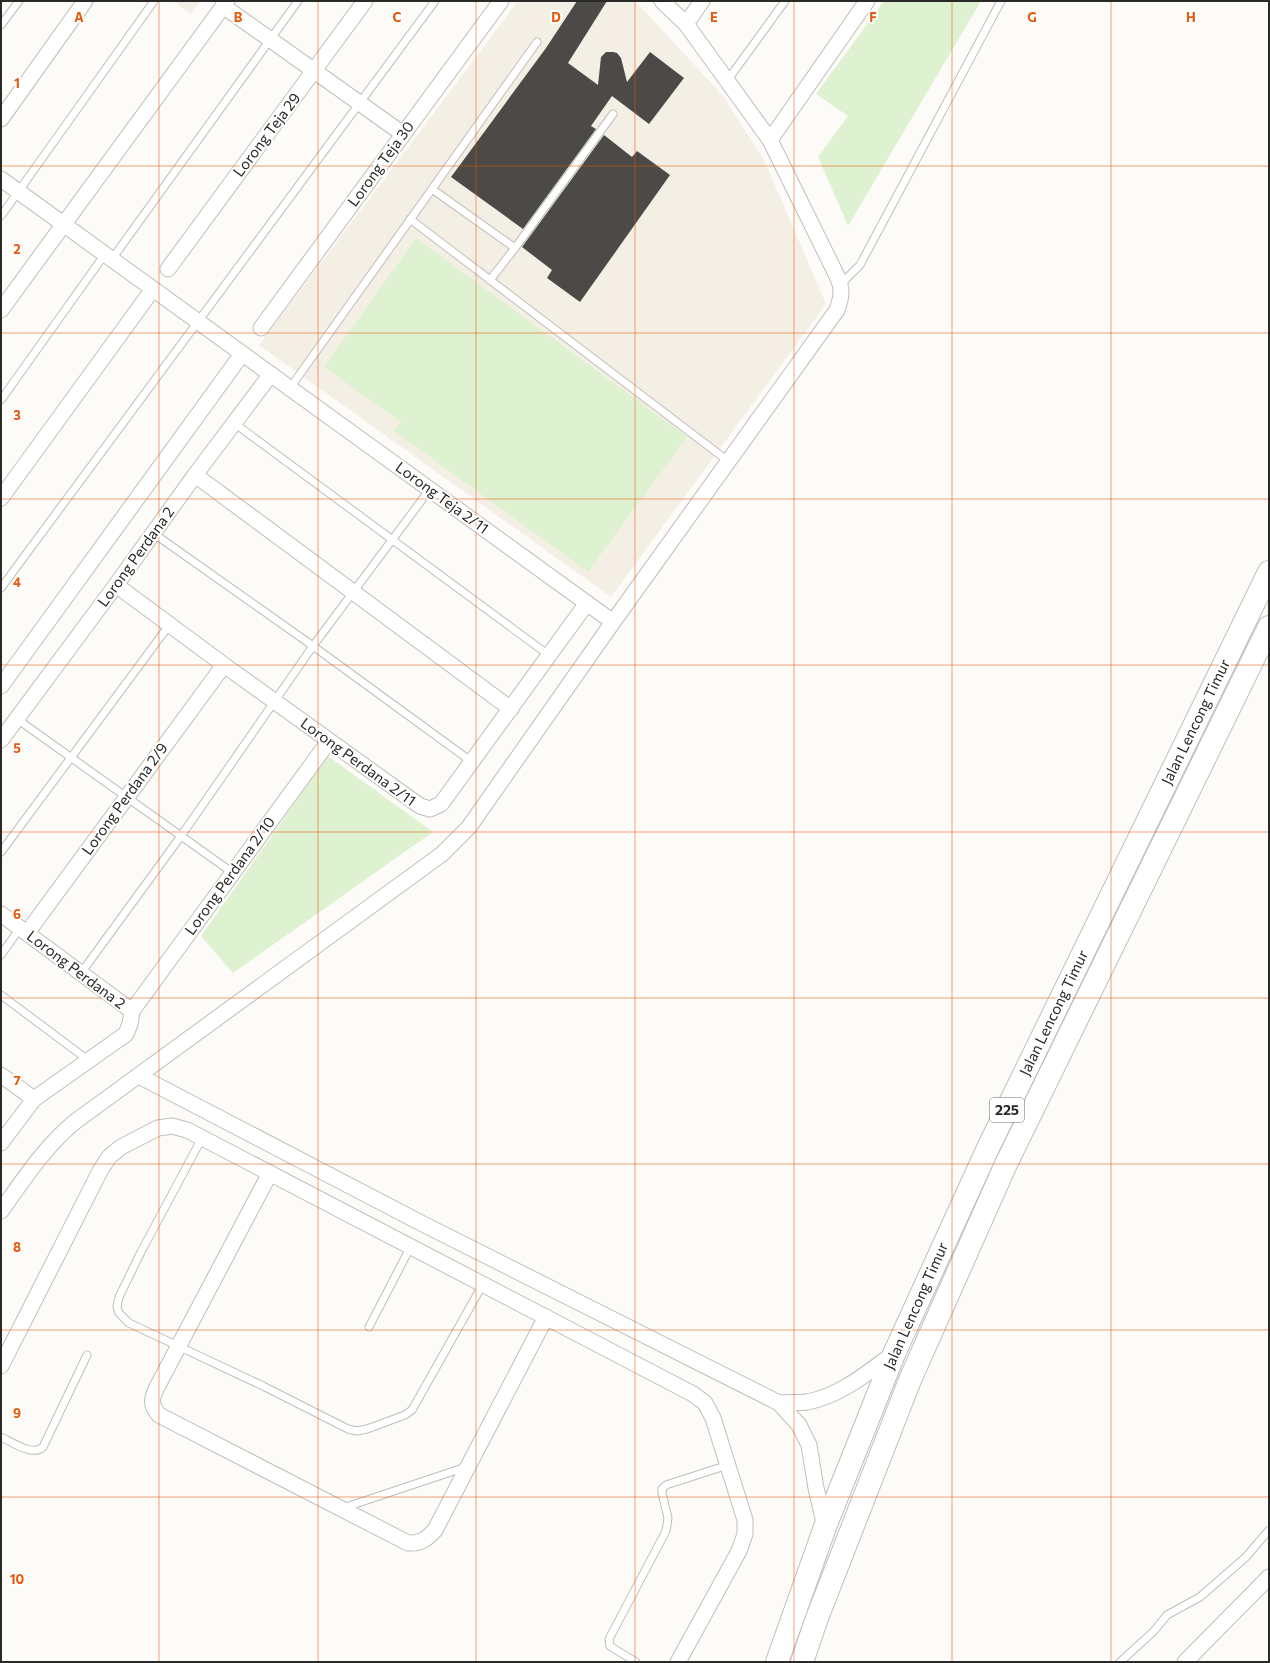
<svg xmlns="http://www.w3.org/2000/svg" width="1270" height="1663" viewBox="0 0 1270 1663" font-family="Commissioner,sans-serif">
	<style>
		.built { fill: #f4efe5 }
		.green { fill: #def2d1 }
		.building { fill: #4b4a47 }
		.lines { fill: none; stroke-linecap: round; stroke-linejoin: round }
		.service-casing { stroke: #c0bebb; stroke-width: 9 }
		.minor-casing { stroke: #c0bebb; stroke-width: 17 }
		.trunk-casing { stroke: #c0bebb; stroke-width: 24 }
		.service { stroke: #fff; stroke-width: 7 }
		.minor { stroke: #fff; stroke-width: 15 }
		.trunk { stroke: #fff; stroke-width: 22 }
		.grid { fill: none; stroke: #e8590c; stroke-width: 1; stroke-opacity: 0.55 }
		.labels { text-anchor: middle; stroke-width: 4; stroke-linejoin: round; paint-order: stroke }
		.shield { fill: #fff; stroke: #696968; stroke-width: 1 }
		.shield-label { font-size: 14px; font-weight: bold; fill: #292928 }
		.street-label { font-size: 15px; fill: #292928; stroke: #fff }
		.grid-label { font-size: 13px; text-anchor: middle; font-weight: bold; fill: #e8590c; stroke: #fff; stroke-width: 4; stroke-linejoin: round; paint-order: stroke }
	</style>
	<rect width="100%" height="100%" fill="#fcfbf8"/>
	<g class="built">
		<polygon points="173,1 200,1 191,14"/>
		<polygon points="518,1 633,1 641,7 724,97 765,162 826,304 611,597 259,345"/>
	</g>
	<g class="green">
		<polygon points="884,1 981,1 848,226 818,157 848,116 816,94"/>
		<polygon points="416,238 687,437 588,572 393,430 402,423 324,367"/>
		<polygon points="328,756 433,832 233,973 201,936"/>
	</g>
	<g class="building">
		<polygon points="577,1 607,1 568,63 598,85 601,57 606,52 613,52 617,53 621,58 627,82 650,52 684,78 649,124 612,96 591,126 596,129 523,229 451,177 546,48"/>
		<polygon points="604,135 632,157 637,151 670,175 580,302 547,278 552,270 522,247"/>
	</g>
	<g class="lines">
		<g class="service-casing">
			<g id="service">
				<polyline points="1,25 19,1"/>
				<polyline points="727,81 785,1"/>
				<polyline points="432,189 515,248 490,280"/>
				<polyline points="1,216 154,1"/>
				<polyline points="410,219 728,461"/>
				<polyline points="515,248 613,114"/>
				<polyline points="112,259 298,1"/>
				<polyline points="841,284 860,265 1001,1"/>
				<polyline points="290,388 537,42"/>
				<polyline points="1,400 105,254"/>
				<polyline points="234,423 550,656"/>
				<polyline points="153,533 313,646 472,762"/>
				<polyline points="1,588 435,1"/>
				<polyline points="17,719 233,873"/>
				<polyline points="1,852 170,624"/>
				<polyline points="1,955 20,928"/>
				<polyline points="81,973 181,836 313,646 430,489"/>
				<polyline points="1,995 88,1060"/>
				<polyline points="202,1138 141,1252 119,1297 117,1307 119,1313 129,1323 263,1386 348,1429 357,1431 367,1429 405,1415 412,1410 483,1284"/>
				<polyline points="369,1327 411,1246"/>
				<path d="M1,1437C12,1442 33,1457 43,1447L87,1355"/>
				<polyline points="343,1508 466,1467"/>
				<polyline points="636,1662 613,1648 610,1646 609,1639 666,1531 668,1518 662,1493 662,1489 666,1485 728,1465"/>
				<polyline points="1120,1662 1154,1631 1167,1615 1200,1597 1246,1557 1269,1530"/>
			</g>
		</g>
		<g class="minor-casing">
			<g id="minor">
				<polyline points="223,6 403,134"/>
				<polyline points="686,24 702,1"/>
				<polyline points="1,119 85,1"/>
				<polyline points="770,140 867,1"/>
				<polyline points="1,179 613,622"/>
				<polyline points="168,269 365,1"/>
				<polyline points="1,310 227,1"/>
				<polyline points="261,328 501,1"/>
				<polyline points="195,475 511,709"/>
				<polyline points="1,498 153,289"/>
				<polyline points="116,585 224,665 420,806 430,809 441,804 587,603"/>
				<polyline points="1,686 242,354"/>
				<polyline points="1,740 116,585 195,475 271,374"/>
				<polyline points="1,914 132,1011"/>
				<polyline points="27,933 224,665"/>
				<polyline points="1,1075 34,1099"/>
				<polyline points="139,1076 423,1224 779,1403 799,1425 809,1445 816,1488 825,1527"/>
				<polyline points="1,1143 34,1099 126,1034 130,1024 132,1011 329,741"/>
				<path d="M270,1173L156,1389C151,1400 151,1406 159,1415L408,1543C420,1544 427,1539 435,1530L546,1317"/>
				<path d="M1,1211C24,1179 45,1146 76,1121L442,854L469,827L613,622L837,310C841,299 843,290 838,278L770,140L686,24L662,1"/>
				<polyline points="1,1366 100,1171 109,1157 121,1147 158,1128 172,1126 187,1130 693,1394 705,1403 713,1418 745,1520 745,1534 739,1551 678,1662"/>
				<path d="M779,1403C789,1402 798,1403 807,1402C840,1396 867,1373 893,1354"/>
				<polyline points="1185,1662 1269,1577"/>
			</g>
		</g>
		<g class="trunk-casing">
			<g id="trunk">
				<polyline points="777,1662 825,1527 894,1354 988,1148 1269,572"/>
				<polyline points="802,1662 817,1618 910,1380 1006,1164 1269,627"/>
			</g>
		</g>
		<use href="#service" class="service"/>
		<use href="#minor" class="minor"/>
		<use href="#trunk" class="trunk"/>
	</g>
	<path class="grid" d="M159,1V1662M318,1V1662M476,1V1662M635,1V1662M794,1V1662M952,1V1662M1111,1V1662M1,166H1269M1,333H1269M1,499H1269M1,665H1269M1,832H1269M1,998H1269M1,1164H1269M1,1330H1269M1,1497H1269"/>
	<g class="labels">
		<rect class="shield" x="990" y="1098" width="34" height="24" rx="3"/>
		<g class="shield-label">
			<text x="1007" y="1115">225</text>
		</g>
		<g class="street-label">
			<text transform="translate(267 135) rotate(-53)" y="5">Lorong Teja 29</text>
			<text transform="translate(381 164) rotate(-54)" y="5">Lorong Teja 30</text>
			<text transform="translate(442 498) rotate(36)" y="5">Lorong Teja 2/11</text>
			<text transform="translate(136 557) rotate(-54)" y="5">Lorong Perdana 2</text>
			<text transform="translate(1196 722) rotate(-64)" y="5">Jalan Lencong Timur</text>
			<text transform="translate(358 762) rotate(36)" y="5">Lorong Perdana 2/11</text>
			<text transform="translate(125 799) rotate(-54)" y="5">Lorong Perdana 2/9</text>
			<text transform="translate(230 876) rotate(-54)" y="5">Lorong Perdana 2/10</text>
			<text transform="translate(76 970) rotate(37)" y="5">Lorong Perdana 2</text>
			<text transform="translate(1054 1013) rotate(-64)" y="5">Jalan Lencong Timur</text>
			<text transform="translate(916 1306) rotate(-66)" y="5">Jalan Lencong Timur</text>
		</g>
	</g>
	<g class="grid-label">
		<text x="79" y="22">A</text>
		<text x="238" y="22">B</text>
		<text x="397" y="22">C</text>
		<text x="556" y="22">D</text>
		<text x="714" y="22">E</text>
		<text x="873" y="22">F</text>
		<text x="1032" y="22">G</text>
		<text x="1191" y="22">H</text>
		<text x="17" y="88">1</text>
		<text x="17" y="254">2</text>
		<text x="17" y="420">3</text>
		<text x="17" y="587">4</text>
		<text x="17" y="753">5</text>
		<text x="17" y="919">6</text>
		<text x="17" y="1085">7</text>
		<text x="17" y="1252">8</text>
		<text x="17" y="1418">9</text>
		<text x="17" y="1584">10</text>
	</g>
	<rect width="1270" height="1663" fill="none" stroke="#292928" stroke-width="4"/>
</svg>
